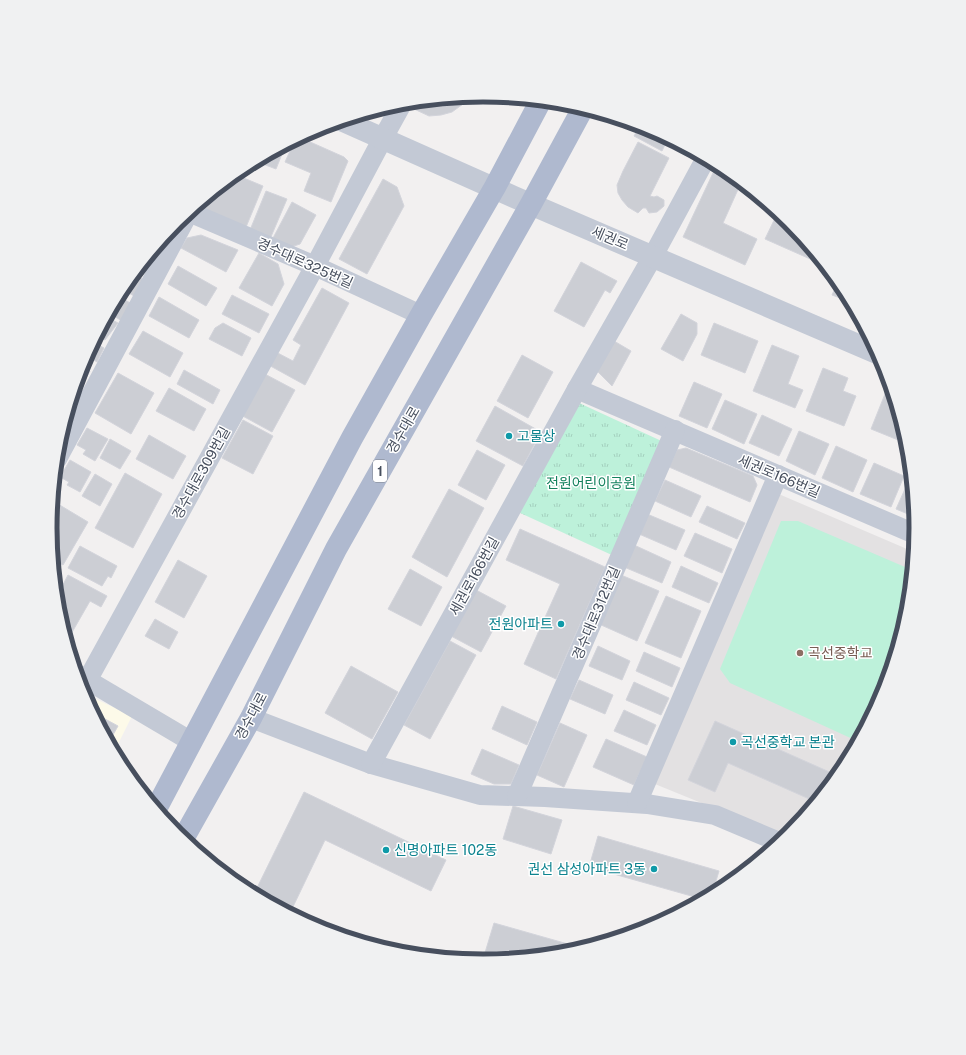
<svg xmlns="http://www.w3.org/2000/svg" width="966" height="1055" viewBox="0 0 966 1055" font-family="'Public Sans','Noto Sans KR',sans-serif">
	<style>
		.commercial { fill: #fdfae9 }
		.education { fill: #e3e1e2 }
		.park { fill: url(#park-tufts) }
		.pitch { fill: #bdf1da }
		.building { fill: #ccced4; stroke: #d3d4db }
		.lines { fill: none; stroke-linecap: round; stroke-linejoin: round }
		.minor { stroke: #c3c9d5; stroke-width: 20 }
		.tertiary { stroke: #c3c9d5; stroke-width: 22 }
		.primary { stroke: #afb9cf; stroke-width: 22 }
		.culture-dot { fill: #0f9aa8; stroke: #fff; stroke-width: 1.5 }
		.education-dot { fill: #8d6e63; stroke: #fff; stroke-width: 1.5 }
		.labels { text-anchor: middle; stroke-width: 3; stroke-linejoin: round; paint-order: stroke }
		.shield { fill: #fff; stroke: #7e848e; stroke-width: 1 }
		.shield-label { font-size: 13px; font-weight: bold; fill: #474f5e }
		.street-label { font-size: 14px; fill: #474f5e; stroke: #fff }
		.culture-label { font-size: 14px; fill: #0d838f; stroke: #fff; text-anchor: start }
		.park-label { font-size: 14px; fill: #14825e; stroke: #fff }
		.education-label { font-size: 14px; fill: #785e54; stroke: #fff; text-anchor: start }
		.rim { fill: none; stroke: #474f5e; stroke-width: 5 }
	</style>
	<defs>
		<pattern id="park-tufts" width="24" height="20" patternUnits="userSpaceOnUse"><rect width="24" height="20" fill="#bdf1da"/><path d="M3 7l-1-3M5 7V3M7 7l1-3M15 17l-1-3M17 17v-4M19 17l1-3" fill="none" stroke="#a4d0be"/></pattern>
	</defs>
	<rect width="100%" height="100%" fill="#f2f0f0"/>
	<polygon class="commercial" points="87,695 132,716 114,752 85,697"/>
	<polygon class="education" points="774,492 914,552 908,612 883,693 843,768 789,834 785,837 650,782"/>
	<polygon class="park" points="577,402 668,444 614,556 518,512"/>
	<polygon class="pitch" points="781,521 798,521 912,570 908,612 883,693 857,741 730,683 720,669"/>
	<g class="building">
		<polygon points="467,96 463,104 452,112 441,115 429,116 412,108 415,101"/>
		<polygon points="640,125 649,128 668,138 662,151 634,136"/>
		<polygon points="299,137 344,157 348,161 331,202 304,191 311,173 285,162 295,140"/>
		<polygon points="638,142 669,158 650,196 654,197 657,196 664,200 664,206 657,212 649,213 646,208 643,208 638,213 628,207 622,200 618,193 617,185 623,171"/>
		<polygon points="286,144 276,169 255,161"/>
		<polygon points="713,173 740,185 723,223 757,239 745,265 683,237"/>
		<polygon points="234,174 263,186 244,232 200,214 207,196"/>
		<polygon points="383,179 397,187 404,206 367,274 339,259"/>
		<polygon points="266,191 287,199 270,239 250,230"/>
		<polygon points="292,202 316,215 300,244 288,248 272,240"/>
		<polygon points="778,212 789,221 826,266 765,239"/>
		<polygon points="201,235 238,250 226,272 181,248 187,238"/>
		<polygon points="151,253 156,256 146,273 138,269"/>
		<polygon points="259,253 278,264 284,284 272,306 239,288"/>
		<polygon points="581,262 617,281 610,293 605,290 584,327 554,311"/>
		<polygon points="178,266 217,288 206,306 168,284"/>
		<polygon points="133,274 144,280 134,296 122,289"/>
		<polygon points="838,281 843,287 851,302 832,295"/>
		<polygon points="322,288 349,303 305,385 265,363 272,350 293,361 301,345 293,340"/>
		<polygon points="232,295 269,314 259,333 222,314"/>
		<polygon points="118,296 132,304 122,321 109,313"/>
		<polygon points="159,297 199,320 189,338 149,316"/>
		<polygon points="681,314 697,323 697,334 683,361 661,349"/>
		<polygon points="107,317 118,323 105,340 97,336"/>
		<polygon points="223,323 251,338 242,356 209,339 215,328"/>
		<polygon points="714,323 758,341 745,373 701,355"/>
		<polygon points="143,331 183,353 170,377 129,354"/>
		<polygon points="614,341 631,351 612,386 597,371"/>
		<polygon points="93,342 104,348 97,362 86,355"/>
		<polygon points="772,345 799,356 788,384 803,390 795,408 753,391"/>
		<polygon points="522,355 553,372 528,418 497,401"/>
		<polygon points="82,366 90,371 78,392 75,389"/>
		<polygon points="823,368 848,378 843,391 856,396 844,426 806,411"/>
		<polygon points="184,370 220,390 213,404 177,384"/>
		<polygon points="261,372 295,390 272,432 239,414"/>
		<polygon points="118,373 154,393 131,434 95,413"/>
		<polygon points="694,382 722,394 707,428 679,416"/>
		<polygon points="169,388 206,409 194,431 156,411"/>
		<polygon points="887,389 892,391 908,444 871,429"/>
		<polygon points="73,394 81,399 68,422 65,420"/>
		<polygon points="725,400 757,414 744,444 712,429"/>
		<polygon points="495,406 541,432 523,466 476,441"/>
		<polygon points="762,415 792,429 779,456 749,443"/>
		<polygon points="243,420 273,436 253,474 222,458"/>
		<polygon points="87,428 108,439 95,461 83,454 86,450 77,445"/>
		<polygon points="799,431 829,444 815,475 786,461"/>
		<polygon points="149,435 186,456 173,479 136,459"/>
		<polygon points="110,439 131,451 120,469 100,458"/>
		<polygon points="836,446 867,460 853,492 822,478"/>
		<polygon points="686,448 753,476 757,485 750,502 669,467 677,450"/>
		<polygon points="477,450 505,465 486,500 458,485"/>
		<polygon points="70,460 91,472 80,492 67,485 69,482 60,477"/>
		<polygon points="874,463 904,476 891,507 860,494"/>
		<polygon points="125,473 162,494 133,548 95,528"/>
		<polygon points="95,474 112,484 100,506 82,496"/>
		<polygon points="910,478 911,479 915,517 896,509"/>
		<polygon points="665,480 701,496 691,517 655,501"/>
		<polygon points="449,489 484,508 447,577 412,557"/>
		<polygon points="53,501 88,522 63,565 53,559 50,527"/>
		<polygon points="707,506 745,523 737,539 699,522"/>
		<polygon points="647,514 685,530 676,550 639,534"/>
		<polygon points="520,529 605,567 556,679 524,664 560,584 506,560"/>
		<polygon points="695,533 732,549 722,573 684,556"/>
		<polygon points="634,545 671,562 662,583 624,567"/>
		<polygon points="80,546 117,566 111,578 108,576 102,586 68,568"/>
		<polygon points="178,560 207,576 184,618 155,602"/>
		<polygon points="681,566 718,583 709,603 672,587"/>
		<polygon points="410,569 442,587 421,626 388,609"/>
		<polygon points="68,575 107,596 101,607 90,601 67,641 58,612 57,596"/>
		<polygon points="621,575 659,591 637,641 599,624"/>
		<polygon points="476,590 506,606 481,652 451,636"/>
		<polygon points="666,596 701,611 681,658 645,643"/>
		<polygon points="155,619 178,632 169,649 145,636"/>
		<polygon points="450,641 476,655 430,739 404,725"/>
		<polygon points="598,646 630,661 622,680 589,666"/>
		<polygon points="644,652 680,668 672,687 636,671"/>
		<polygon points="351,666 398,692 372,739 325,713"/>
		<polygon points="579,680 613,695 605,714 570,699"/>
		<polygon points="634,682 669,698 661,715 626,700"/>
		<polygon points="502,706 537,722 527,745 492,729"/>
		<polygon points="624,710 656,725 647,745 614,731"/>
		<polygon points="94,713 118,726 109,742"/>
		<polygon points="715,721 834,774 839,762 845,765 816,802 728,763 715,792 688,780"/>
		<polygon points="560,723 587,735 564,787 537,775"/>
		<polygon points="606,739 647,757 634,785 593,767"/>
		<polygon points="482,749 519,765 511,784 494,784 471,774"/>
		<polygon points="304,792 446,860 431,891 325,840 290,913 254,894"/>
		<polygon points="513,806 562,820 551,854 503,839"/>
		<polygon points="598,836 719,871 712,894 702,899 589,867"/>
		<polygon points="494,923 582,948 567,952 495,959 484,956"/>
	</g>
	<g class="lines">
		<g class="minor">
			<polyline points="189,212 315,266 421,315"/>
			<polyline points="577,389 915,534"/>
			<polyline points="57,459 189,212"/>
			<polyline points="77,674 192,742"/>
			<polyline points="82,690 315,266 383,138 403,102"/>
			<polyline points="251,718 371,764 480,795 545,797 647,804 715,815 779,842"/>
			<polyline points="371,764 577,389 653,256 706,158"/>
			<polyline points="517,796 675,430"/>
			<polyline points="637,803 778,475"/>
		</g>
		<polyline class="tertiary" points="341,120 514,197 879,354"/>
		<g class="primary">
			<polyline points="156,809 352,438 421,315 495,187 541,100"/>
			<polyline points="183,839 251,718 336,549 531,204 583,108"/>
		</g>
	</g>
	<g class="culture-dot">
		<circle cx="509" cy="436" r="4"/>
		<circle cx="561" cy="624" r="4"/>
		<circle cx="733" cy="742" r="4"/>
		<circle cx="386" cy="850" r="4"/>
		<circle cx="654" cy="869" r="4"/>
	</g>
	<circle class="education-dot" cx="800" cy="653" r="4"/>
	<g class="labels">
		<rect class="shield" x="373" y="460" width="14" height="22" rx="3"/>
		<g class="shield-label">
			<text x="380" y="476">1</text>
		</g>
		<g class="street-label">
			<text transform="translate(610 238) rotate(23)" y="5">세권로</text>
			<text transform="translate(305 263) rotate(24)" y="5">경수대로325번길</text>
			<text transform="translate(403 430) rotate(-60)" y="5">경수대로</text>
			<text transform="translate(201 473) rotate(-61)" y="5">경수대로309번길</text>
			<text transform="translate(779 476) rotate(23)" y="5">세권로166번길</text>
			<text transform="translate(474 576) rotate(-61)" y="5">세권로166번길</text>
			<text transform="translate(596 613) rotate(-67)" y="5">경수대로312번길</text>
			<text transform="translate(251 716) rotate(-62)" y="5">경수대로</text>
		</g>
		<g class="culture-label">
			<text x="517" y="441">고물상</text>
			<text x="553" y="629" text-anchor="end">전원아파트</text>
			<text x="741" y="747">곡선중학교 본관</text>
			<text x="394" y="855">신명아파트 102동</text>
			<text x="646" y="874" text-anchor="end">권선 삼성아파트 3동</text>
		</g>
		<g class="park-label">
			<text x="591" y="488">전원어린이공원</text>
		</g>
		<g class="education-label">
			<text x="808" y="658">곡선중학교</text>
		</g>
	</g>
	<path d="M0 0H966V1055H0ZM57 528a426 426 0 1 1 852 0a426 426 0 1 1-852 0Z" fill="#f0f1f2" fill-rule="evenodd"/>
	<path class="rim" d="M57 528a426 426 0 1 1 852 0a426 426 0 1 1-852 0Z"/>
</svg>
